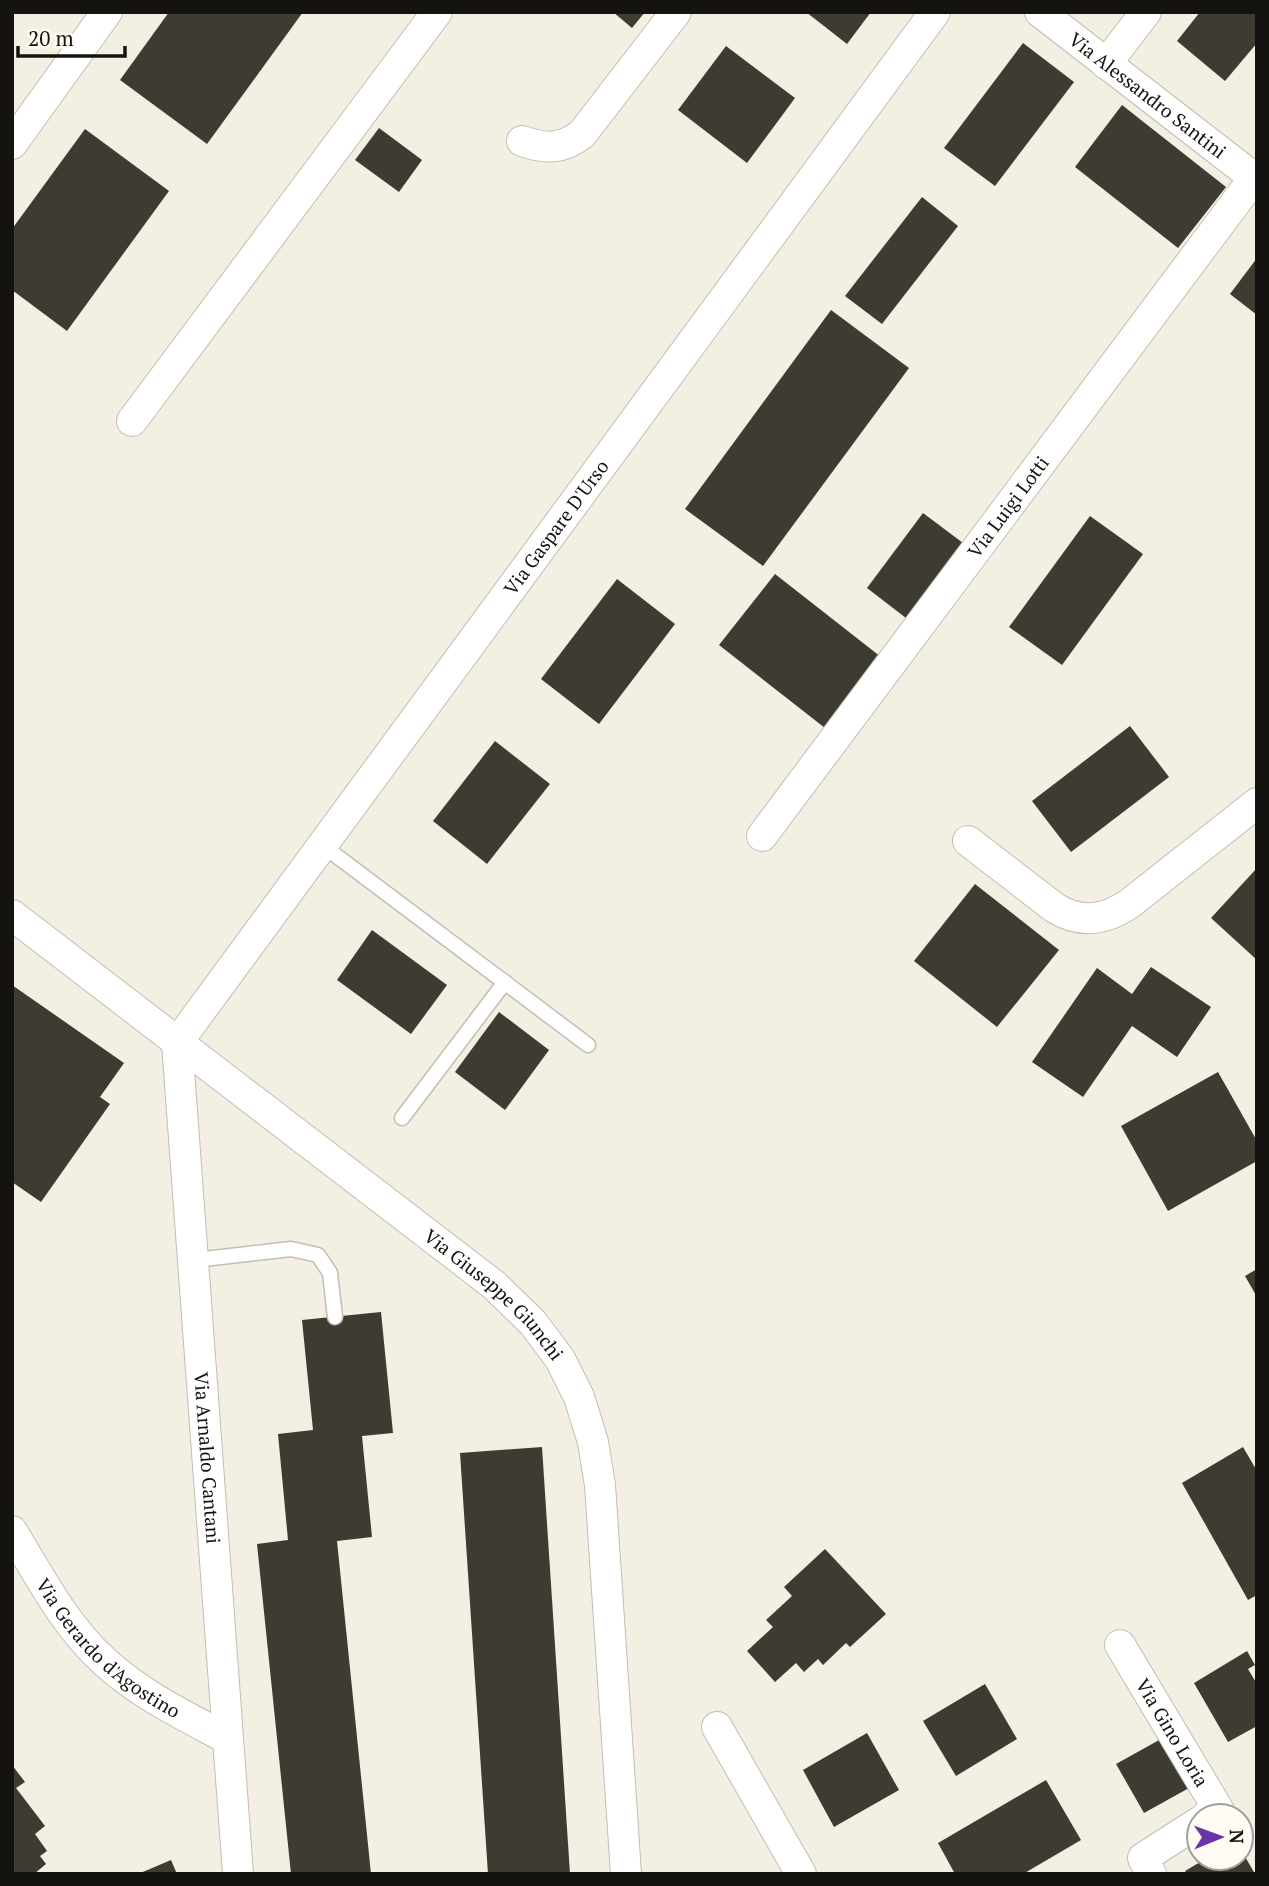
<svg xmlns="http://www.w3.org/2000/svg" width="1269" height="1886" viewBox="0 0 1269 1886" font-family="'PT Serif',serif">
	<style>
		.building { fill: #3e3b32 }
		.lines { fill: none; stroke-linecap: round; stroke-linejoin: round }
		.lane-casing { stroke: #c2beb3; stroke-width: 17 }
		.street-casing { stroke: #c2beb3; stroke-width: 32 }
		.lane { stroke: #fff; stroke-width: 14 }
		.street { stroke: #fff; stroke-width: 30 }
		.labels { text-anchor: middle; stroke-width: 7; stroke-linejoin: round; paint-order: stroke }
		.street-label { font-size: 19px; fill: #14130f; stroke: #fffcf5 }
	</style>
	<rect width="100%" height="100%" fill="#f3efe3"/>
	<g class="building">
		<polygon points="169,12 303,12 207,144 120,80"/>
		<polygon points="613,12 645,12 632,28"/>
		<polygon points="806,12 871,12 847,44"/>
		<polygon points="1200,12 1257,12 1257,43 1225,81 1177,41"/>
		<polygon points="1023,43 1074,82 995,186 944,148"/>
		<polygon points="726,46 795,98 747,163 678,110"/>
		<polygon points="1122,105 1226,187 1178,248 1075,167"/>
		<polygon points="379,128 422,160 399,192 355,160"/>
		<polygon points="85,129 169,191 67,331 12,290 12,229"/>
		<polygon points="922,197 958,226 882,324 845,296"/>
		<polygon points="1257,258 1257,315 1230,294"/>
		<polygon points="831,310 909,368 763,566 685,509"/>
		<polygon points="923,513 963,543 906,618 867,588"/>
		<polygon points="1090,516 1143,554 1062,665 1009,627"/>
		<polygon points="775,574 881,657 825,728 719,645"/>
		<polygon points="617,579 675,624 599,724 541,679"/>
		<polygon points="1130,726 1169,777 1071,852 1032,801"/>
		<polygon points="495,741 550,784 487,864 433,821"/>
		<polygon points="1257,868 1257,960 1211,918"/>
		<polygon points="975,884 1059,950 997,1027 914,961"/>
		<polygon points="372,930 447,985 411,1034 337,980"/>
		<polygon points="1151,967 1211,1007 1177,1057 1132,1026 1083,1097 1032,1062 1097,968 1132,994"/>
		<polygon points="12,985 124,1063 100,1097 110,1104 41,1202 12,1182"/>
		<polygon points="499,1012 549,1050 505,1110 455,1072"/>
		<polygon points="1218,1072 1257,1141 1257,1161 1168,1211 1121,1126"/>
		<polygon points="1257,1269 1257,1297 1245,1276"/>
		<polygon points="381,1312 393,1433 362,1436 372,1537 337,1541 371,1874 291,1874 257,1544 288,1540 278,1434 313,1430 302,1320"/>
		<polygon points="542,1447 570,1874 488,1874 460,1453"/>
		<polygon points="1243,1447 1257,1471 1257,1595 1248,1600 1182,1483"/>
		<polygon points="825,1549 886,1614 850,1647 846,1643 823,1665 818,1659 804,1672 796,1663 775,1682 747,1651 773,1627 766,1620 792,1596 784,1587"/>
		<polygon points="1247,1651 1255,1665 1248,1669 1257,1684 1257,1726 1228,1742 1194,1683"/>
		<polygon points="985,1684 1017,1739 956,1776 923,1721"/>
		<polygon points="867,1733 899,1790 834,1827 803,1770"/>
		<polygon points="1161,1739 1189,1788 1144,1813 1116,1764"/>
		<polygon points="12,1765 25,1782 16,1788 45,1826 35,1834 47,1851 40,1856 46,1864 34,1874 12,1874"/>
		<polygon points="1046,1780 1081,1840 1023,1874 955,1874 938,1843"/>
		<polygon points="1243,1853 1255,1874 1187,1874 1185,1871 1207,1858 1215,1858 1220,1866 1233,1858 1241,1858"/>
		<polygon points="171,1860 177,1874 138,1874"/>
	</g>
	<g class="lines">
		<g class="lane-casing">
			<g id="lane">
				<polyline points="322,845 588,1045"/>
				<polyline points="402,1118 505,982"/>
				<polyline points="195,1260 291,1249 318,1255 330,1273 335,1317"/>
			</g>
		</g>
		<g class="street-casing">
			<g id="street">
				<path id="s1" d="M1040,12L1257,180"/>
				<polyline points="1106,64 1146,12"/>
				<path d="M522,141C545,149 561,150 582,134L676,12"/>
				<polyline points="12,144 107,12"/>
				<polyline points="132,421 437,12"/>
				<path id="s2" d="M762,836L1254,178"/>
				<path d="M968,841L1055,908C1081,924 1105,920 1129,904L1257,803"/>
				<path id="s3" d="M12,915L494,1285L533,1323L560,1359L579,1397L593,1442L600,1485L626,1874"/>
				<path id="s4" d="M177,1043L935,12"/>
				<path id="s5" d="M177,1043L238,1874"/>
				<path id="s6" d="M12,1531C40,1577 65,1626 105,1662C141,1695 185,1716 228,1739"/>
				<path id="s7" d="M1120,1645L1218,1809L1207,1816"/>
				<polyline points="717,1727 801,1874"/>
				<polyline points="1151,1874 1143,1858 1199,1822"/>
			</g>
		</g>
		<use href="#lane" class="lane"/>
		<use href="#street" class="street"/>
	</g>
	<g class="labels">
		<g class="street-label">
			<text dy="7" stroke="none"><textPath href="#s1" startOffset="136">Via Alessandro Santini</textPath></text>
			<text dy="7" stroke="none"><textPath href="#s2" startOffset="411">Via Luigi Lotti</textPath></text>
			<text dy="7" stroke="none"><textPath href="#s4" startOffset="640">Via Gaspare D'Urso</textPath></text>
			<text dy="7" stroke="none"><textPath href="#s3" startOffset="614">Via Giuseppe Giunchi</textPath></text>
			<text dy="7" stroke="none"><textPath href="#s5" startOffset="416">Via Arnaldo Cantani</textPath></text>
			<text dy="7" stroke="none"><textPath href="#s6" startOffset="154">Via Gerardo d'Agostino</textPath></text>
			<text dy="7" stroke="none"><textPath href="#s7" startOffset="102">Via Gino Loria</textPath></text>
		</g>
	</g>
	<rect width="1269" height="1886" fill="none" stroke="#14130f" stroke-width="28"/>
	<g transform="translate(1220 1837) rotate(89)"><circle r="33" fill="#fffcf5" stroke="#a19f99" stroke-width="2"/>
	<path d="M0-5L12 26L0 18L-12 26Z" fill="#6934ab"/>
	<text y="-10" font-size="19" font-weight="bold" text-anchor="middle" fill="#14130f">N</text>
	</g>
	<path d="M18 46v10h107v-10" fill="none" stroke="#14130f" stroke-width="3.5"/>
	<text x="28" y="46" font-size="21" fill="#14130f" stroke="#fffcf5" stroke-width="5" paint-order="stroke">20 m</text>
</svg>
